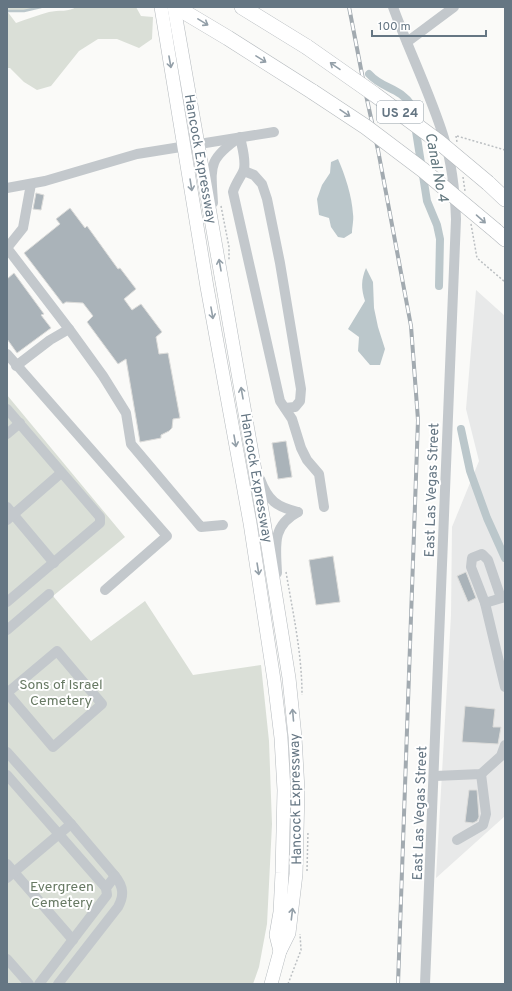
<svg xmlns="http://www.w3.org/2000/svg" width="512" height="991" viewBox="0 0 512 991" font-family="Overpass,sans-serif">
	<style>
		.built { fill: #e8e9e9 }
		.green { fill: #dadfd7 }
		.water { fill: #bbc7cb }
		.lines { fill: none; stroke-linecap: round; stroke-linejoin: round }
		.stream { stroke: #bbc7cb; stroke-width: 2.5 }
		.canal { stroke: #bbc7cb; stroke-width: 8 }
		.building { fill: #aab3b9; stroke: #dcdcda }
		.major-casing { stroke: #b5babe; stroke-width: 14 }
		.highway-casing { stroke: #b4b9bd; stroke-width: 16 }
		.path { stroke: #bbbfc2; stroke-width: 1.5; stroke-dasharray: 2 2; stroke-linecap: butt }
		.minor { stroke: #c3c8cc; stroke-width: 10 }
		.major { stroke: #fff; stroke-width: 13 }
		.highway { stroke: #fff; stroke-width: 15 }
		.rail-casing { stroke: #a2aab0; stroke-width: 4 }
		.rail { stroke: #fff; stroke-width: 2.5; stroke-dasharray: 8; stroke-linecap: butt }
		.highway-bridge-casing { stroke: #b4b9bd; stroke-width: 16; stroke-linecap: butt }
		.highway-bridge { stroke: #fff; stroke-width: 15 }
		.oneway { stroke: #939fa8 }
		.labels { text-anchor: middle; stroke-width: 4; stroke-linejoin: round; paint-order: stroke }
		.shield { fill: #fff; stroke: #939fa8; stroke-width: 1 }
		.shield-label { font-size: 13px; font-weight: bold; fill: #657683 }
		.street-label { font-size: 14px; fill: #657683; stroke: #fff }
		.park-label { font-size: 14px; fill: #687a64; stroke: #fff }
		.water-label { font-size: 15px; font-style: italic; fill: #60757c; stroke: #fff }
	</style>
	<rect width="100%" height="100%" fill="#fafaf8"/>
	<polygon class="built" points="476,290 505,316 505,816 436,878 451,615 452,527 479,461 466,409"/>
	<g class="green">
		<path d="M7,7H41L24,11H7L16,23C27,19 38,15 49,12C58,10 70,12 76,7H136L141,16L153,17L152,39L139,48L117,39H98L79,51L51,86L37,90L24,82L10,68H7Z"/>
		<polygon points="7,395 125,537 53,596 91,641 145,601 193,675 261,665 269,741 272,824 267,924 259,967 253,984 7,984"/>
	</g>
	<g class="water">
		<path d="M338,159C345,175 352,196 353,214C354,220 352,227 352,233L344,238L338,237L331,227L329,218L319,215L317,199L322,185L330,173L331,162Z"/>
		<path d="M366,268L373,282L374,308L378,327L385,349L380,365H370L358,351L359,337L348,329L365,301C361,288 361,280 366,268Z"/>
	</g>
	<g class="lines">
		<polyline class="stream" points="7,11 24,11 41,7"/>
		<g class="canal">
			<path d="M369,74C382,89 400,87 412,106L427,201L437,225L440,239L439,286"/>
			<polyline points="461,429 470,471 487,518 505,558"/>
		</g>
	</g>
	<g class="building">
		<polygon points="36,193 44,195 41,210 33,209"/>
		<polygon points="70,208 85,228 87,226 118,269 120,268 136,289 124,299 132,310 141,304 162,332 156,337 159,354 168,353 180,418 173,419 172,428 169,431 161,435 161,438 140,442 126,359 118,364 87,322 93,316 83,303 66,302 63,304 24,253 60,224 56,219"/>
		<polygon points="14,273 44,314 41,315 51,328 17,353 7,339 7,279"/>
		<polygon points="286,441 292,477 278,479 272,443"/>
		<polygon points="333,556 340,602 316,605 309,560"/>
		<polygon points="466,572 476,598 468,602 457,576"/>
		<polygon points="465,706 495,709 493,727 501,727 498,744 462,742"/>
		<polygon points="469,790 477,790 479,817 477,821 473,823 465,822"/>
	</g>
	<g class="lines">
		<g class="major-casing">
			<g id="major">
				<polyline points="161,7 207,287 250,523 274,680 281,738 284,790 282,873 280,912 276,935 280,951"/>
				<polyline points="174,7 264,522 289,678 295,737 298,790 296,874 289,933 280,951 271,984"/>
			</g>
		</g>
		<g class="highway-casing">
			<g id="highway">
				<polyline points="176,7 228,38 313,92"/>
				<polyline points="242,7 307,47"/>
				<polyline points="488,183 505,199"/>
				<polyline points="496,231 505,239"/>
			</g>
		</g>
		<g class="path">
			<polyline points="456,136 457,142"/>
			<polyline points="457,136 505,150"/>
			<polyline points="463,177 465,191"/>
			<polyline points="221,206 229,247 229,260"/>
			<polyline points="471,224 477,258 505,282"/>
			<path d="M286,572C293,613 302,654 302,695"/>
			<polyline points="307,871 308,831"/>
			<polyline points="288,984 301,950 300,934"/>
		</g>
		<g class="minor">
			<path d="M393,7C409,51 430,93 444,138C452,164 455,191 456,219L425,984"/>
			<polyline points="407,42 454,7"/>
			<polyline points="244,171 254,175 262,184 267,199 280,263 301,389 300,401 295,407 285,408"/>
			<polyline points="31,184 23,228 7,248 69,329 103,376 126,413 131,444 201,527 223,525"/>
			<polyline points="7,188 45,181 137,154 274,132"/>
			<path d="M213,203C211,166 207,160 240,137C242,147 246,159 244,169C243,174 235,184 233,192L280,401L292,419L301,448L307,460L319,474L324,507"/>
			<polyline points="7,354 167,536 105,590"/>
			<polyline points="16,366 50,340 69,329"/>
			<polyline points="7,409 100,517 100,523 7,602"/>
			<polyline points="7,434 20,423"/>
			<path d="M260,479C268,501 277,507 298,512"/>
			<polyline points="7,507 54,563"/>
			<polyline points="7,520 61,473"/>
			<path d="M277,573C276,547 271,526 298,512"/>
			<polyline points="505,597 485,603 505,687"/>
			<polyline points="485,603 471,567 472,558 482,554 488,560 501,598"/>
			<polyline points="7,630 49,594"/>
			<polygon points="57,651 102,704 53,747 7,693"/>
			<path d="M7,752L71,824L115,876C124,887 124,896 118,907L58,984"/>
			<polyline points="7,775 106,888"/>
			<polyline points="435,776 481,774 501,756 505,745"/>
			<polyline points="457,840 483,825 486,814 481,774"/>
			<polyline points="7,864 73,940"/>
			<polyline points="7,878 71,824"/>
			<polyline points="7,959 29,984"/>
			<polyline points="39,984 107,895 106,888 115,876"/>
		</g>
		<use href="#major" class="major"/>
		<use href="#highway" class="highway"/>
		<g class="rail-casing">
			<polyline id="rail" points="349,7 366,95 378,150 411,326 418,420 398,984"/>
		</g>
		<use href="#rail" class="rail"/>
		<g class="highway-bridge-casing">
			<g id="highway-bridge">
				<polyline points="307,47 374,94 439,142 488,183"/>
				<polyline points="313,92 366,127 423,170 496,231"/>
			</g>
		</g>
		<use href="#highway-bridge" class="highway-bridge"/>
	</g>
	<defs><path id="oneway-shaft" d="M-6 0H5M1.5-3L5.5 0L1.5 3" fill="none" stroke-width="1.6" stroke-linecap="round" stroke-linejoin="round"/></defs>
	<g class="oneway">
		<use href="#oneway-shaft" transform="translate(203 22) rotate(31)"/>
		<use href="#oneway-shaft" transform="translate(261 59) rotate(32)"/>
		<use href="#oneway-shaft" transform="translate(170 62) rotate(80)"/>
		<use href="#oneway-shaft" transform="translate(335 66) rotate(-145)"/>
		<use href="#oneway-shaft" transform="translate(345 113) rotate(34)"/>
		<use href="#oneway-shaft" transform="translate(191 185) rotate(81)"/>
		<use href="#oneway-shaft" transform="translate(481 219) rotate(41)"/>
		<use href="#oneway-shaft" transform="translate(220 265) rotate(-100)"/>
		<use href="#oneway-shaft" transform="translate(212 313) rotate(80)"/>
		<use href="#oneway-shaft" transform="translate(242 393) rotate(-100)"/>
		<use href="#oneway-shaft" transform="translate(235 441) rotate(80)"/>
		<use href="#oneway-shaft" transform="translate(258 569) rotate(81)"/>
		<use href="#oneway-shaft" transform="translate(293 715) rotate(-95)"/>
		<use href="#oneway-shaft" transform="translate(292 914) rotate(-83)"/>
	</g>
	<g class="labels">
		<rect class="shield" x="377" y="101" width="46" height="22" rx="3"/>
		<g class="shield-label">
			<text x="400" y="117">US 24</text>
		</g>
		<g class="street-label">
			<text transform="translate(201 159) rotate(80)" y="5">Hancock Expressway</text>
			<text transform="translate(257 478) rotate(80)" y="5">Hancock Expressway</text>
			<text transform="translate(431 490) rotate(-88)" y="5">East Las Vegas Street</text>
			<text transform="translate(295 799) rotate(-91)" y="5">Hancock Expressway</text>
			<text transform="translate(419 813) rotate(-88)" y="5">East Las Vegas Street</text>
		</g>
		<g class="park-label">
			<text x="61" y="689">Sons of Israel<tspan x="61" dy="16">Cemetery</tspan></text>
			<text x="62" y="891">Evergreen<tspan x="62" dy="16">Cemetery</tspan></text>
		</g>
		<g class="water-label">
			<text transform="translate(437 167) rotate(79)" y="5">Canal No 4</text>
		</g>
	</g>
	<rect width="512" height="991" fill="none" stroke="#657683" stroke-width="16"/>
	<path d="M372 30v6h114v-6" fill="none" stroke="#657683" stroke-width="2"/>
	<text x="378" y="30" font-size="12" fill="#657683" stroke="#ffffff" stroke-width="3" paint-order="stroke">100 m</text>
</svg>
